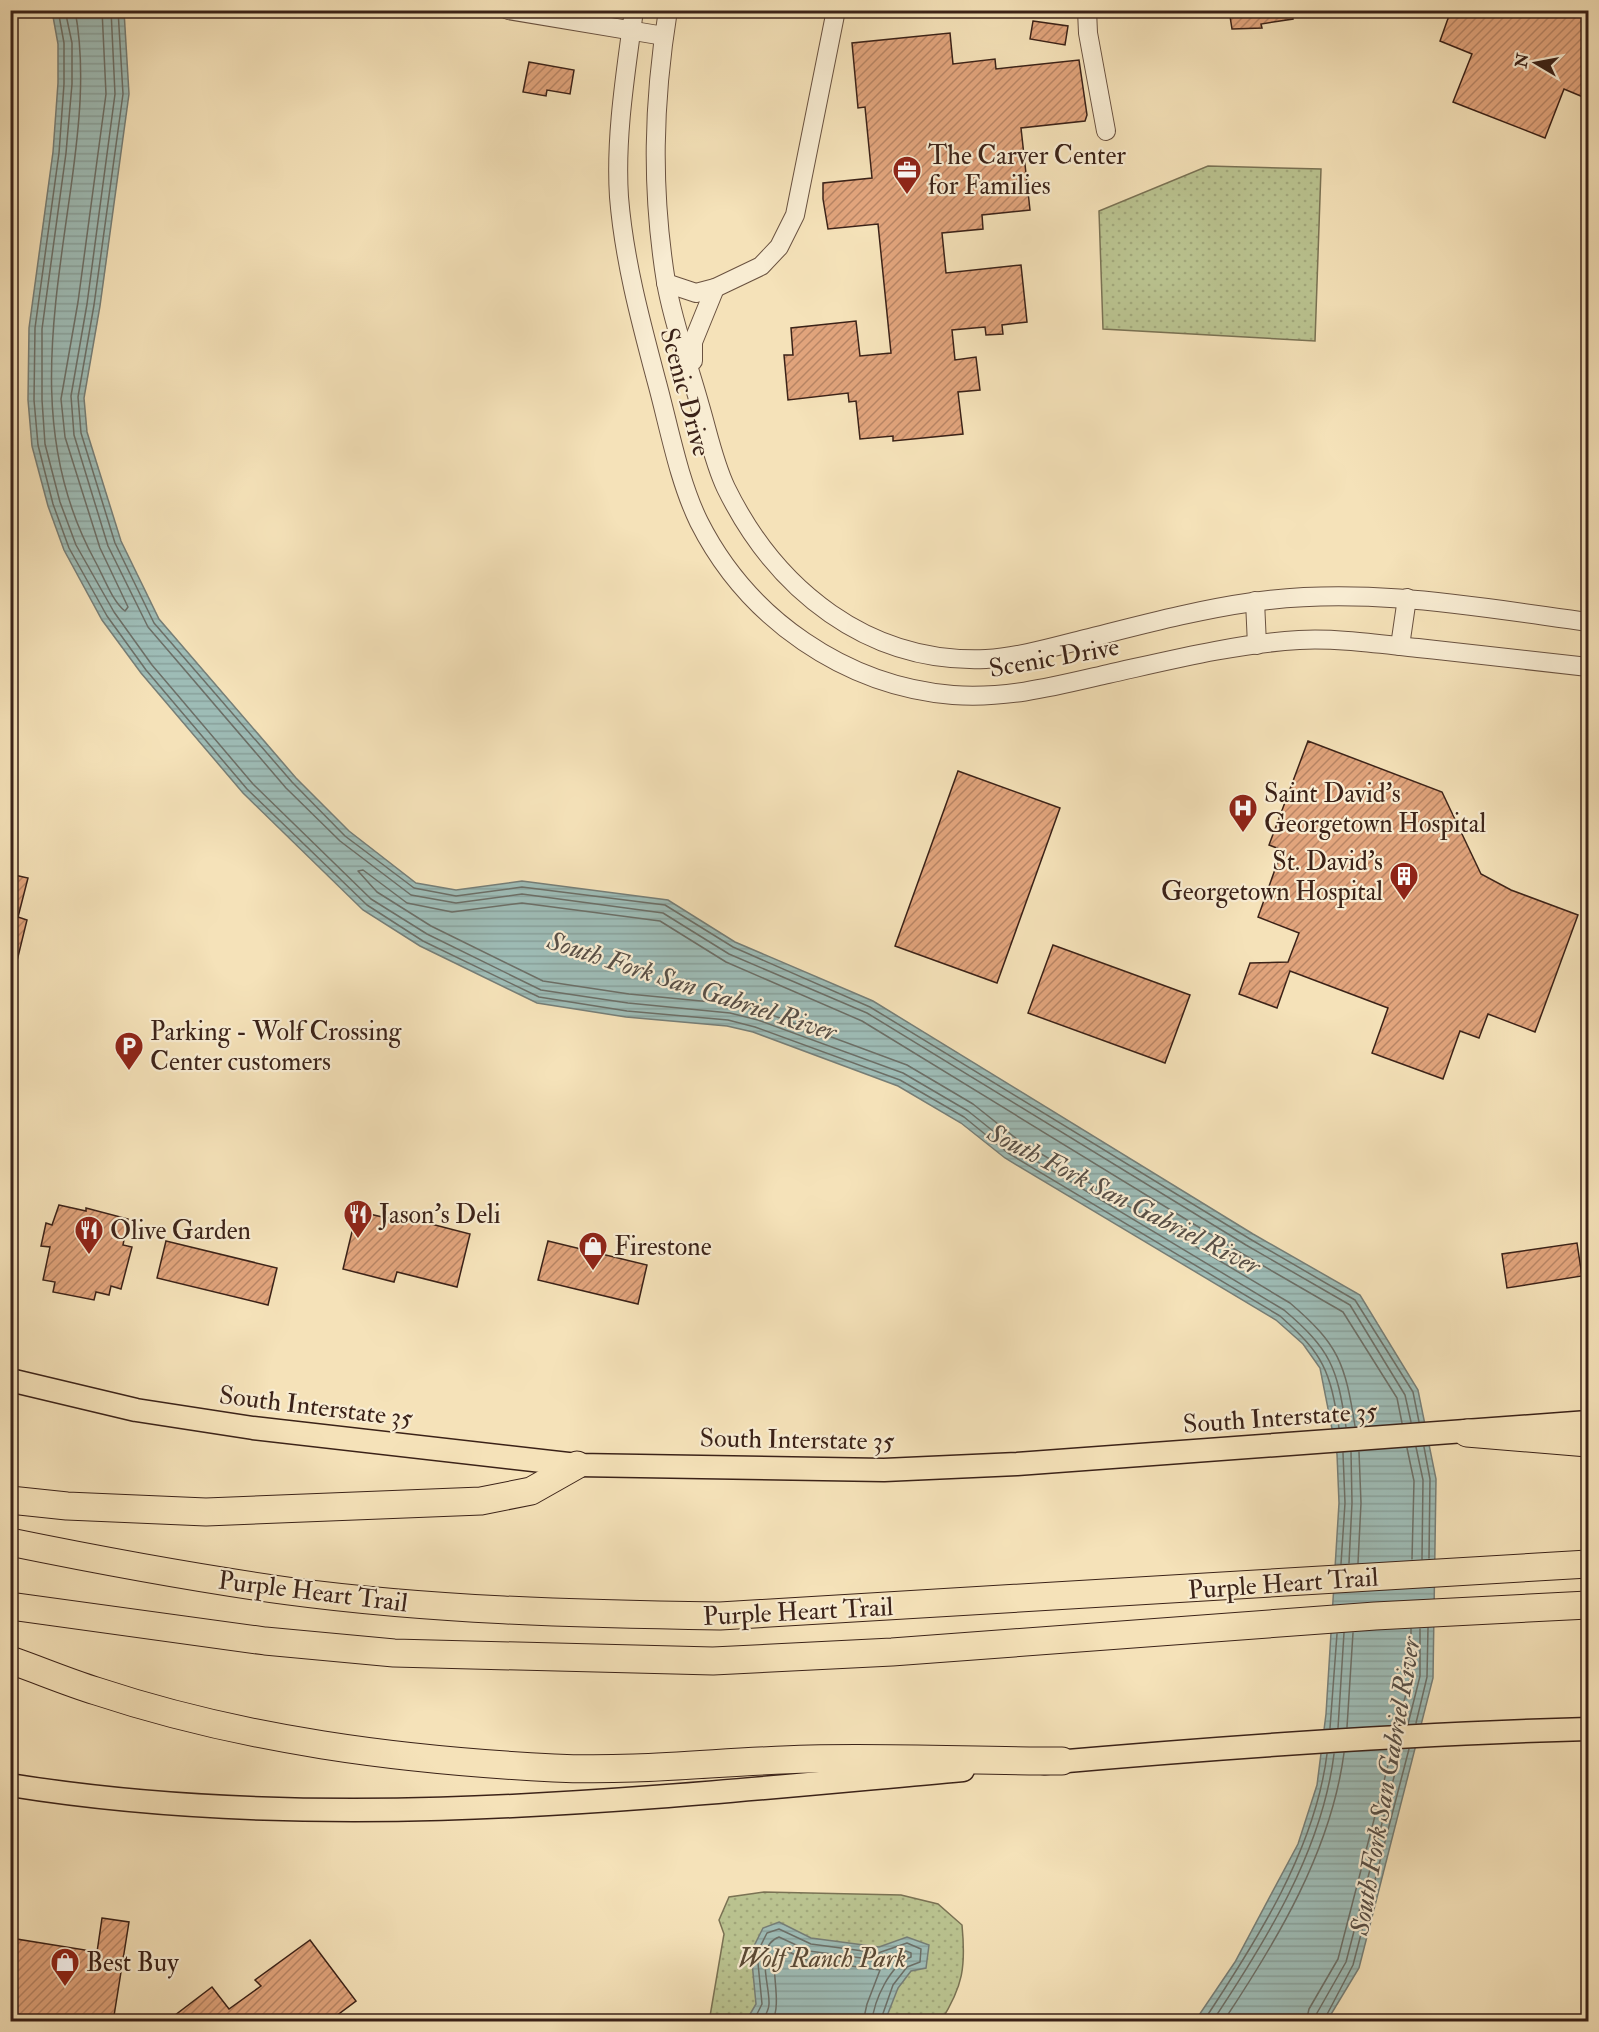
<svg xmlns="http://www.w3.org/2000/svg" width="1599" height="2032" viewBox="0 0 1599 2032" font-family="'IM FELL Double Pica',serif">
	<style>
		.park { fill: url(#park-dots); stroke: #7a7254; stroke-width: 1.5 }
		.water { fill: url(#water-rules); stroke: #767e77; stroke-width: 1.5 }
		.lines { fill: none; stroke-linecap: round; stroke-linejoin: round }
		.shore { stroke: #6c6f67; stroke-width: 1.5 }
		.building { fill: url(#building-hatch); stroke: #3b2218; stroke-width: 1.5 }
		.minor-casing { stroke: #6a5240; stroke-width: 20 }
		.major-casing { stroke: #3b2218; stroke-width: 25 }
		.highway-casing { stroke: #3b2218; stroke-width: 29 }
		.minor { stroke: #f8ecd2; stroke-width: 18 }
		.major { stroke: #f5e2b9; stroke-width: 22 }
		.highway { stroke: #f5e2b9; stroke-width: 27 }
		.labels { text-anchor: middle; stroke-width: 4.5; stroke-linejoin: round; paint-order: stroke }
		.poi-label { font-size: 26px; fill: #3b2218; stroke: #f8ecd2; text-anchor: start }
		.street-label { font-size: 26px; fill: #3b2218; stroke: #f8ecd2 }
		.park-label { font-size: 26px; font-style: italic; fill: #5b4a36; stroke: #f8ecd2 }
		.water-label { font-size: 27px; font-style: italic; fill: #595047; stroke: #f8ecd2 }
	</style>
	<defs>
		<pattern id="park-dots" width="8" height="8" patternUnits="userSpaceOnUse" patternTransform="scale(1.5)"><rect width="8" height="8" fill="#bac390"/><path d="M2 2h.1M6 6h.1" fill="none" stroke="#a1a77b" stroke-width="1.8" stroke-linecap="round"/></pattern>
		<pattern id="water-rules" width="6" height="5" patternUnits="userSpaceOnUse" patternTransform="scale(1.5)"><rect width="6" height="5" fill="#9ebcb6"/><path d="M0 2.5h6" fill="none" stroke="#89a19c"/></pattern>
		<pattern id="building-hatch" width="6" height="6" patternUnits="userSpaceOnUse" patternTransform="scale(1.5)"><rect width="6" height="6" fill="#e1a47c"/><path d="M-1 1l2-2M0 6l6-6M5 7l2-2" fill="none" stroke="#b88565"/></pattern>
	</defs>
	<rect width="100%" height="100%" fill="#f5e2b9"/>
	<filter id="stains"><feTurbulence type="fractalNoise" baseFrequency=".00333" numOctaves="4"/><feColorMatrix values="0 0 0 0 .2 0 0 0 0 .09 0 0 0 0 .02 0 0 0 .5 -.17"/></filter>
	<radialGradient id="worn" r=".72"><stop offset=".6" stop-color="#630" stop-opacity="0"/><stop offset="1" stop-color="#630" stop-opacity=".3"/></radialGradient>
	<g class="park">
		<polygon points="1208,166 1321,169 1315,341 1103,329 1099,211"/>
		<path d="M764,1892L901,1895L938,1904L962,1925C966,1967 963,1986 941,2021L709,2022L724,1934L719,1920L729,1897Z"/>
	</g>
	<g class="water">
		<polygon points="52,11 124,11 129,94 100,306 84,398 87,432 121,541 159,619 296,778 349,831 416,883 456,890 522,881 668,900 735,942 873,1001 1253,1234 1360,1295 1418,1390 1436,1479 1433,1678 1359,1968 1327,2021 1195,2021 1235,1962 1298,1844 1317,1785 1326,1714 1339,1503 1337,1454 1320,1368 1303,1344 1276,1320 1005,1158 961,1123 898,1086 753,1032 727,1026 626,1017 537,1003 420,946 363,910 243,793 141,673 102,620 64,550 48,506 32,446 28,400 29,328 53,152 58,83 58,44"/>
		<polygon points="779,1922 811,1938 879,1947 907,1937 929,1945 926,1968 911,1971 898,1988 885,2021 746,2021 756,2004 751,1952 763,1928"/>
	</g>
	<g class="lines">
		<g class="shore">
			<path d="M58,10L64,43V84L59,153L35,328L34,400L38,445L53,504L69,548L107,616L146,670L247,789L367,905L423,941L539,997L627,1011L728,1020L755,1027L900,1080L964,1117L1008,1153L1280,1316C1324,1355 1330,1370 1339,1428"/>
			<path d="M65,10L72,43V84L66,153L42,329V400L45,444L60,502L76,545L114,612L152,665L253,784L371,899L427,934L541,990L628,1003L730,1013L758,1020L903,1073L968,1111L1013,1147L1284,1310C1331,1350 1337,1367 1346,1427"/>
			<path d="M75,10C86,69 79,129 71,187C53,316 29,440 95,561C103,575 112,601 125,611L128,607L100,548L65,437L61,399L78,302L106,94L102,10"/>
			<polyline points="111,10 115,94 87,304 71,396 74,435 108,546 148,627 286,788 340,841 411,895 456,903 522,894 663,913 729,954 867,1013 1246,1245 1350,1305 1405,1395 1411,1422"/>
			<polyline points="118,10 123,94 94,305 78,397 81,433 115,543 154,623 292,782 345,836 414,888 456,896 522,887 665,905 733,947 870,1007 1250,1239 1355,1300 1413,1392 1419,1422"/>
			<path d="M1355,1426C1345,1363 1339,1345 1290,1303L1018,1140L973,1104L907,1065L761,1011L732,1004L629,994L543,981L431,926L377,892L358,871L363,870L407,903L452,912L522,903L660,921L726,962L862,1021L1241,1253L1343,1312L1397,1398L1402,1423"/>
			<polyline points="1416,1447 1423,1480 1422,1559"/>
			<polyline points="1424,1447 1430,1479 1429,1558"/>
			<polyline points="1407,1448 1414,1481 1412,1559"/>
			<polyline points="1349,1563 1352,1503 1351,1452"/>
			<polyline points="1358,1563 1361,1503 1359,1452"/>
			<polyline points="1341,1564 1345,1503 1343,1453"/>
			<polyline points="1416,1723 1427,1677 1428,1628"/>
			<polyline points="1398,1724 1411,1675 1411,1629"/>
			<polyline points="1408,1724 1420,1676 1420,1629"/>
			<polyline points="1347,1727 1353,1633"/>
			<polyline points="1330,1728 1337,1634"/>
			<polyline points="1338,1728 1344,1633"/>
			<polyline points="753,2022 762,2004 757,1953 767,1933 779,1929 811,1944 878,1953 907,1943 921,1949 920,1962 907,1967 893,1985 880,2022"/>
			<path d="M762,2022C765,2016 769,2010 769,2004C770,1985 754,1946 779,1937L809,1951L877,1960L906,1951L911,1953V1957C890,1965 874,2000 872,2022"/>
			<path d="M772,2022C784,2000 766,1961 780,1948L807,1960L880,1970L867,2004L863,2022"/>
			<path d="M1203,2022C1256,1942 1315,1850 1327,1754"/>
			<path d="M1212,2022C1266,1941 1322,1851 1334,1754"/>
			<path d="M1223,2022C1277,1941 1331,1851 1344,1753"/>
			<polyline points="1306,2022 1309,2009 1338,1959 1392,1750"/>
			<polyline points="1315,2022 1317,2013 1346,1962 1401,1750"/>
			<polyline points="1323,2022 1353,1965 1409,1749"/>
		</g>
	</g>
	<g class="building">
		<polygon points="1229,10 1292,10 1293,19 1261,24 1262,28 1232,29"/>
		<polygon points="1451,10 1588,10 1588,99 1564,89 1545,138 1453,102 1472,54 1440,41"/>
		<polygon points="1033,21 1068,26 1065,45 1030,39"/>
		<polygon points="950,33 953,64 995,59 996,69 1079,60 1087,115 1085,121 1021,128 1030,210 982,215 983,229 942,233 946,273 1021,265 1027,322 1002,325 1003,334 986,335 985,327 952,330 955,360 976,357 980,390 958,392 963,434 893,441 893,436 860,439 856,401 849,402 848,393 788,400 784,355 793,355 791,328 856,321 860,356 891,353 878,224 828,229 823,199 823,183 872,178 865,107 858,108 852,43"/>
		<polygon points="529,62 574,70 570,94 547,90 546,96 523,92"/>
		<polygon points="1308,741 1442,792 1481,874 1511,890 1578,915 1535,1032 1488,1014 1479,1038 1460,1031 1443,1079 1372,1053 1388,1008 1290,971 1277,1008 1239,994 1250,963 1288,962 1299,933 1258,917 1282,850 1269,845"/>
		<polygon points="958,771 1060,808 997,983 895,946"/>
		<polygon points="10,874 28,878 18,917 27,920 16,965 10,964"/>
		<polygon points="1053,945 1190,995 1165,1063 1028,1013"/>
		<polygon points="59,1205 86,1211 86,1208 128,1219 123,1245 132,1247 121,1289 111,1286 109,1295 96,1292 94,1300 53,1292 55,1282 43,1280 50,1247 41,1246 46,1223 52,1225"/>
		<polygon points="357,1211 395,1220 396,1215 470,1234 457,1287 397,1272 394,1282 343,1269"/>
		<polygon points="166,1241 277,1268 268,1305 157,1278"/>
		<polygon points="548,1241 647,1265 638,1304 538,1280"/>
		<polygon points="1577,1243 1582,1276 1507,1288 1502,1254"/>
		<polygon points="102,1918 129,1922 113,2022 10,2022 10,1938 97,1952"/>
		<polygon points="310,1940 356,2001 328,2022 166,2022 212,1987 229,2009 261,1986 255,1980"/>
	</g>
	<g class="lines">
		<g class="minor-casing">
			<g id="minor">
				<polyline points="508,10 664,36"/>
				<path d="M634,10C626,71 615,136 619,197C624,259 640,319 656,379C669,426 678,479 699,522C748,619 845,686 953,695C1007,699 1056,686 1108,674C1171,660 1234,644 1299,640C1338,638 1379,644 1418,648C1475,654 1532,661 1588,667"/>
				<path d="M668,10C653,103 651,189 666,282C673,323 689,366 700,406C708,433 714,463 726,488C776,590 868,664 986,659C1019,657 1053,647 1085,639C1141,625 1196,610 1253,602C1365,586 1478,607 1588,622"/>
				<polyline points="1087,10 1088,33 1106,131"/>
				<polyline points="666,283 696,293 715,288 761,266 779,247 795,215 836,10"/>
				<polyline points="693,361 693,342 715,288"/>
				<polyline points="1255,601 1257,645"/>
				<polyline points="1400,646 1407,598"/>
			</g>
		</g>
		<g class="major-casing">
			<g id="major">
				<polyline points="10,1380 136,1410 253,1428 577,1465 884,1470 1017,1464 1588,1422"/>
				<path d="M1044,1763C1225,1747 1406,1734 1588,1729"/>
				<path d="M10,1785C326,1836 648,1798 963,1770"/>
			</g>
		</g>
		<g class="highway-casing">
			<g id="highway">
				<polyline points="1467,1433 1588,1443"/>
				<polyline points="10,1500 67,1506 206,1512 481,1501 531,1491 577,1465"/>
				<path d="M10,1542C103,1561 195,1578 288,1591C431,1610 576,1614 720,1616L1588,1564"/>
				<polyline points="10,1606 265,1641 394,1653 713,1661 892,1652 1375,1616 1588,1605"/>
				<path d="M10,1660C39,1670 67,1682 96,1691C244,1740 399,1760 554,1768C640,1772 724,1761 810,1759C894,1757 978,1761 1062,1761"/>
			</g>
		</g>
		<use href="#minor" class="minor"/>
		<use href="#major" class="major"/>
		<use href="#highway" class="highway"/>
	</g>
	<defs>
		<g id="office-pin" transform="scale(1.5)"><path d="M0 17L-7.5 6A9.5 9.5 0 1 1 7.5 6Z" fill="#8f2418" stroke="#f8ecd2"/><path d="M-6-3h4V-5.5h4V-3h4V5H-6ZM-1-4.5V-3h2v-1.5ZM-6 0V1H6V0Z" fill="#fff"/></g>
		<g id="hospital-pin" transform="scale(1.5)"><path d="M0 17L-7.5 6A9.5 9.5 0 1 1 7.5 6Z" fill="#8f2418" stroke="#f8ecd2"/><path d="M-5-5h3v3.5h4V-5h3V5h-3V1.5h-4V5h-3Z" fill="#fff"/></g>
		<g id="building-pin" transform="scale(1.5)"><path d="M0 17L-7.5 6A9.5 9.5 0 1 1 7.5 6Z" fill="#8f2418" stroke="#f8ecd2"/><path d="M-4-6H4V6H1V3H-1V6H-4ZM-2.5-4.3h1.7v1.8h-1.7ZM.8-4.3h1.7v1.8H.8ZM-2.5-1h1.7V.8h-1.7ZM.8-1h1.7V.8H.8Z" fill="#fff"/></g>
		<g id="parking-pin" transform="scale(1.5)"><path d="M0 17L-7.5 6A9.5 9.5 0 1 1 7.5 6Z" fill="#8f2418" stroke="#f8ecd2"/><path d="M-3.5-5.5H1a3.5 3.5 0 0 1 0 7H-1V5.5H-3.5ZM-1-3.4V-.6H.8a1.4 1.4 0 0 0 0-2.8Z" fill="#fff"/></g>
		<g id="restaurant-pin" transform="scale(1.5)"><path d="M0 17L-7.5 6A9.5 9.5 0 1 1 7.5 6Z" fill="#8f2418" stroke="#f8ecd2"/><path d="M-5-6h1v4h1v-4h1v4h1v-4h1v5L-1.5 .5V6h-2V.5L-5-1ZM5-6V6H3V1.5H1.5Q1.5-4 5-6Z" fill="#fff"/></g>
		<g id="shop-pin" transform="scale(1.5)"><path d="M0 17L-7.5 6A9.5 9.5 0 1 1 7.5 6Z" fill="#8f2418" stroke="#f8ecd2"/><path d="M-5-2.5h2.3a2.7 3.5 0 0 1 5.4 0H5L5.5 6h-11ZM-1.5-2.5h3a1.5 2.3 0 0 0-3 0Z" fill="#fff"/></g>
	</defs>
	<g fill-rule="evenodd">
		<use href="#office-pin" x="907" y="170"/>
		<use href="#hospital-pin" x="1243" y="808"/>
		<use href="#building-pin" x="1404" y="876"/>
		<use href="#parking-pin" x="129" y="1046"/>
		<use href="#restaurant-pin" x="358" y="1214"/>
		<use href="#restaurant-pin" x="89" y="1230"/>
		<use href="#shop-pin" x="593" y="1246"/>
		<use href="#shop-pin" x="65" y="1962"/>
	</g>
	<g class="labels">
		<g class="poi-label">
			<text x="928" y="164">The Carver Center<tspan x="928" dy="30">for Families</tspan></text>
			<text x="1264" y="802">Saint David's<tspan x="1264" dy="30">Georgetown Hospital</tspan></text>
			<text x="1383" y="870" text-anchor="end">St. David's<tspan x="1383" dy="30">Georgetown Hospital</tspan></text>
			<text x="150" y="1040">Parking - Wolf Crossing<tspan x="150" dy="30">Center customers</tspan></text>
			<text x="379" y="1223">Jason's Deli</text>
			<text x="110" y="1239">Olive Garden</text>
			<text x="614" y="1255">Firestone</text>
			<text x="86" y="1971">Best Buy</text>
		</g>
		<g class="street-label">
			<text transform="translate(686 392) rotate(75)" y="9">Scenic Drive</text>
			<text transform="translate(1054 657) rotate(-10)" y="9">Scenic Drive</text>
			<text transform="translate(316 1406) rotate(7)" y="9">South Interstate 35</text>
			<text transform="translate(1280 1417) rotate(-4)" y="9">South Interstate 35</text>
			<text transform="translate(797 1439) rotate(1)" y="9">South Interstate 35</text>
			<text transform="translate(1283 1583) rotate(-4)" y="9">Purple Heart Trail</text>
			<text transform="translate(313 1591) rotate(7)" y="9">Purple Heart Trail</text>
			<text transform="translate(798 1611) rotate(-3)" y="9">Purple Heart Trail</text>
		</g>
		<g class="park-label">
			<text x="822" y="1967">Wolf Ranch Park</text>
		</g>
		<g class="water-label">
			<text transform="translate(692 986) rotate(18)" y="9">South Fork San Gabriel River</text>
			<text transform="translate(1124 1199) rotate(27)" y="9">South Fork San Gabriel River</text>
			<text transform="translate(1385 1786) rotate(-80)" y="9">South Fork San Gabriel River</text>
		</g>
	</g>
	<rect width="1599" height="2032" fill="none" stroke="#f5e2b9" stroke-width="36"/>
	<rect x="12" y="12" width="1575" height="2008" fill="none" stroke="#3b2218" stroke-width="3"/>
	<rect x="18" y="18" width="1563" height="1996" fill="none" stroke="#3b2218" stroke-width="1.5"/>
	<g transform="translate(1536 63) rotate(280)" stroke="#f8ecd2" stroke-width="4.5" paint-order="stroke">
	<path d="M0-4.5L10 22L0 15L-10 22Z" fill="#3b2218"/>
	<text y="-9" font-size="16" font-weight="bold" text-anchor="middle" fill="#3b2218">N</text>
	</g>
	<rect width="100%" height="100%" filter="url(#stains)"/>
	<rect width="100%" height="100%" fill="url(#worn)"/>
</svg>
